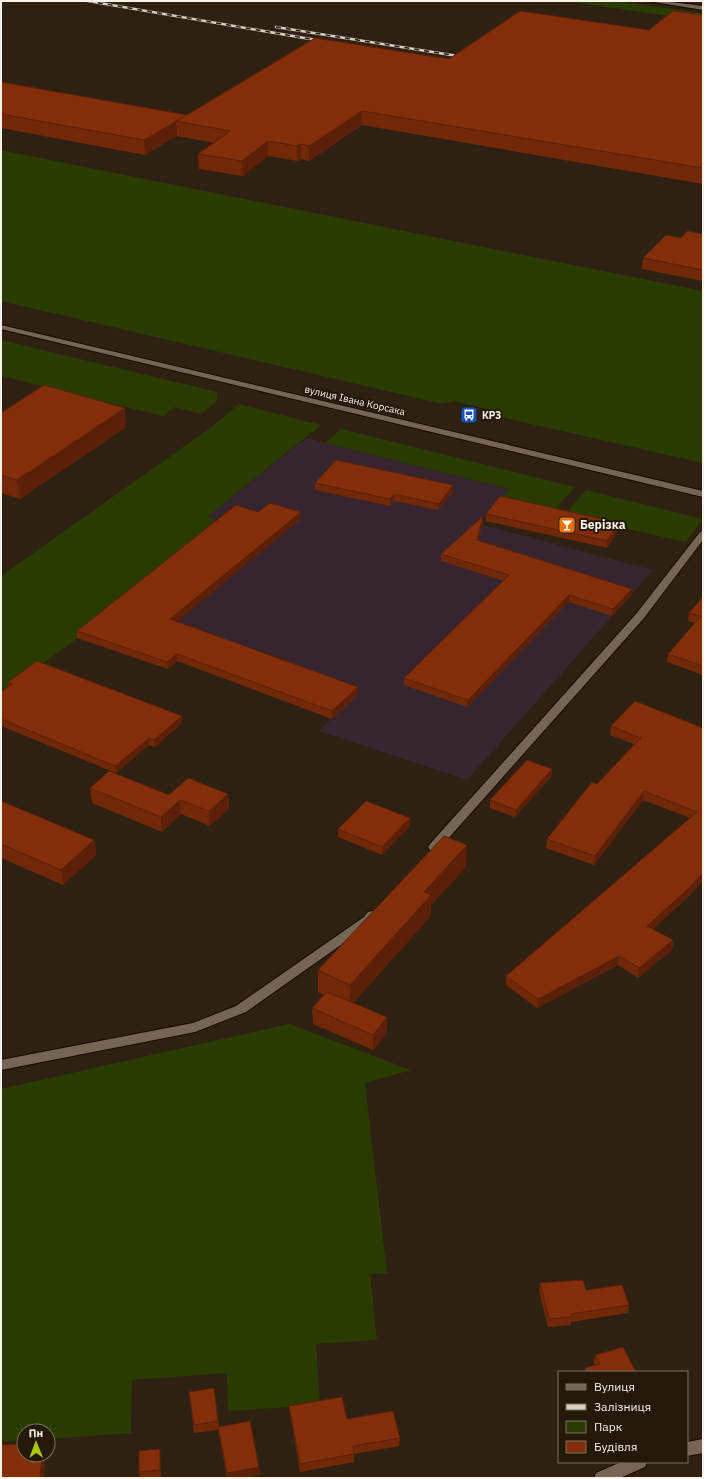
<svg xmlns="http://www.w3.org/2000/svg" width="704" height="1479" viewBox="0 0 704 1479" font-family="'IBM Plex Sans',sans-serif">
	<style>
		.medical { fill: #36252f }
		.green { fill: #293b01 }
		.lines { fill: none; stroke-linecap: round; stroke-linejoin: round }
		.service-casing { stroke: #160b01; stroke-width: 2 }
		.minor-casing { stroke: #160b01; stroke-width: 2 }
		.tertiary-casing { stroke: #160b01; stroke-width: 2 }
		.service { fill: #756554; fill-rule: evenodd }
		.minor { fill: #756554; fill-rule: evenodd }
		.tertiary { fill: #756554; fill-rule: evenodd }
		.rail-casing { stroke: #d8cfc4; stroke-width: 2.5 }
		.rail { stroke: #241809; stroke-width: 1.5; stroke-dasharray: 5; stroke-linecap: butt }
		.wall { fill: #702809 }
		.shaded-wall { fill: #5b2007 }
		.building { fill: #822e0a; stroke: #5b2007 }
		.labels { text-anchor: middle; stroke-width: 4; stroke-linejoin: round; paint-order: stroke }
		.far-street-label { font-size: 10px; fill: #faf1e7; stroke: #241809 }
		.far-poi-label { font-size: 10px; font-weight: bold; fill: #faf1e7; stroke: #241809; text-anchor: start }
		.poi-label { font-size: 12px; font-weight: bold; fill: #faf1e7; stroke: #241809; text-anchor: start }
	</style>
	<rect width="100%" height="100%" fill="#2e2112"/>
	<polygon class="medical" points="306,438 509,489 479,524 653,570 467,780 319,731 357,694 205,639 168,669 77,638 222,523 207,517"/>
	<g class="green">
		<polygon points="565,1 616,1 703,13 703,21"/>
		<polygon points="1,150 703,291 703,463 496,416 500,412 453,401 443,404 1,301"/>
		<polygon points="1,340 217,392 217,401 201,414 175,407 163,416 1,376"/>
		<polygon points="239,404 321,425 207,517 222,523 77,638 1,696 1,576 210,428"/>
		<polygon points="341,429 575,487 552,513 500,500 509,489 325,443"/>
		<polygon points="586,490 703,519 686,542 564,515"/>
		<polygon points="289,1024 411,1070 365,1083 387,1273 370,1274 377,1340 316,1344 320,1405 228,1411 227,1373 132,1380 131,1433 48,1439 48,1431 24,1431 24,1440 1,1442 1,1089"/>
	</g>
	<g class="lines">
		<g class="service-casing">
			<g id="service">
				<polygon points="703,531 703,540 644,618 438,850 430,850 428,847 430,844 636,614 700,532"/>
				<polygon points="372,911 376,912 378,915 372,923 246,1012 195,1032 1,1070 1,1060 193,1023 236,1006 364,917 368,912"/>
			</g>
		</g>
		<g class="minor-casing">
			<g id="minor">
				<polygon points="648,1 663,1 703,6 703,10"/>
				<polygon points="703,1439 703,1453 687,1456 687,1442"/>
				<polygon points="621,1462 647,1462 645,1467 620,1478 594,1478 596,1473"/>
			</g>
		</g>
		<g class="tertiary-casing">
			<polygon id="tertiary" points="1,325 703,491 703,497 1,329"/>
		</g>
		<use href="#service" class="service"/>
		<use href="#minor" class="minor"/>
		<use href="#tertiary" class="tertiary"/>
		<g class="rail-casing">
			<g id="rail">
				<polyline points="88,1 322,41"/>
				<polyline points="276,27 464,57"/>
			</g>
		</g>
		<use href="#rail" class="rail"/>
	</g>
	<g class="wall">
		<polygon points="703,15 703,184 362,125 309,161 301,159 298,161 268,156 243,176 199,169 198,154 214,143 177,136 145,155 1,128 1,82 187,115 449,59 649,30"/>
		<polygon points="703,234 703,281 642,269 643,258 681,238"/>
		<polygon points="1,413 126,427 20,499 1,493"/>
		<polygon points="315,483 453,485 453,492 438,510 394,501 390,506 315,490"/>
		<polygon points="258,512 301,519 176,622 358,687 358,695 332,719 177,661 168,669 77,638 77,631"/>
		<polygon points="486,514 620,523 619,529 607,548 486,521"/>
		<polygon points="483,523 478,540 631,596 612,616 569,602 467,707 404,685 404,678 504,581 441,561 441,554"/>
		<polygon points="703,597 703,675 667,662 668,654 695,623 688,621 689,613"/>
		<polygon points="7,683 182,716 182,723 155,747 149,745 116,773 1,726 1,692 8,687"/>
		<polygon points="611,726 703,728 703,881 687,898 653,929 673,940 672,950 638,978 618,965 537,1008 506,985 506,976 690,818 643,800 594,865 546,848 547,839 634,744 610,735"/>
		<polygon points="552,769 551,777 515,817 490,808 490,800"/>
		<polygon points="90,788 169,795 228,794 229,809 210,826 181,814 162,832 92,803"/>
		<polygon points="1,801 94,840 96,855 63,885 1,858"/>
		<polygon points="410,826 382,855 338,837 338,829"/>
		<polygon points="466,867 431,905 430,917 353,1003 387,1033 373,1050 313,1024 312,1008 324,995 318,992 318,970"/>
		<polygon points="540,1283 586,1290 629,1305 628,1313 571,1322 571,1325 548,1327 539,1291"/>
		<polygon points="595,1355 636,1372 584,1372 585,1368 595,1365 594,1363"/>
		<polygon points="189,1392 218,1421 219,1427 259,1467 260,1475 243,1478 227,1478 219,1435 218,1430 194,1433"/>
		<polygon points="289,1406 347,1419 400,1438 399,1446 354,1454 354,1462 300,1472 290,1414"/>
		<polygon points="160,1457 161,1478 140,1478 139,1472"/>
	</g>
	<g class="shaded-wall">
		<polygon points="362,111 362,125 309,161 309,146"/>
		<polygon points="185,116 176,121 177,136 145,155 144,140"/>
		<polygon points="268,141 268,156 243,176 242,161"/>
		<polygon points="301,144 301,159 298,161 297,146"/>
		<polygon points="125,408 126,427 20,499 17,480"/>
		<polygon points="453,485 453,492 438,510 439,504"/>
		<polygon points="394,494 394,501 390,506 390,499"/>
		<polygon points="301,512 301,519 171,627 170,619"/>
		<polygon points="483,516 483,523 477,547 477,540"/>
		<polygon points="620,523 619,529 607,548 607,541"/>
		<polygon points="632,589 631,596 612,616 613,609"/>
		<polygon points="569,595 569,602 467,707 468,700"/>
		<polygon points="177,654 177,661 168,669 167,662"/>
		<polygon points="358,687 358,695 332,719 332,711"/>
		<polygon points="182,716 182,723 155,747 154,740"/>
		<polygon points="149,738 149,745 116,773 115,766"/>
		<polygon points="552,769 551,777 515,817 516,810"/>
		<polygon points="644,791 643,800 594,865 595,856"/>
		<polygon points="228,794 229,809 210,826 209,811"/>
		<polygon points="180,800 181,814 162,832 161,817"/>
		<polygon points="410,818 410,826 382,855 382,847"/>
		<polygon points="94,840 96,855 63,885 61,870"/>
		<polygon points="467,845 466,867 431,905 430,917 350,1007 350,985 424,892"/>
		<polygon points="703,873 703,881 687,898 646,935 647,926"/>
		<polygon points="673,940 672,950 638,978 639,968"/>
		<polygon points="619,956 618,965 537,1008 538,999"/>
		<polygon points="387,1017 387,1033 373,1050 373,1035"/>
		<polygon points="42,1455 45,1455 45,1459 44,1478 40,1478"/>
		<polygon points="259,1467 260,1475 243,1478 227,1478 227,1473"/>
	</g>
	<g class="building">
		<polygon points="520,11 649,30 673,11 703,15 703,168 362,111 309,146 301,144 297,146 268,141 242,161 198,154 230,131 176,121 185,116 144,140 1,114 1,82 187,115 315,38 449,59"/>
		<polygon points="687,231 703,234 703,270 643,258 666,235 681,238"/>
		<polygon points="44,385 125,408 17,480 1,475 1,413"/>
		<polygon points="336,460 453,485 439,504 394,494 390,499 315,483"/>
		<polygon points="500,496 620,523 607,541 486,514"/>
		<polygon points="270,503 301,512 170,619 358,687 332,711 177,654 167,662 77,631 236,505 258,512"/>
		<polygon points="483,516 477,540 632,589 613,609 569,595 468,700 404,678 509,575 441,554"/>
		<polygon points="703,597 703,666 668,654 701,616 689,613"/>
		<polygon points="37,661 182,716 154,740 149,738 115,766 1,719 1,692 12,684 7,683"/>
		<polygon points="635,701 703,728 703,873 688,889 647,926 673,940 639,968 619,956 538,999 506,976 697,812 644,791 595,856 547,839 592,782 597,784 641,738 611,726"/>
		<polygon points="527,760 552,769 516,810 490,800"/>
		<polygon points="109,771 169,795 188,778 228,794 209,811 180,800 161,817 90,788"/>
		<polygon points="1,801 94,840 61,870 1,844"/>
		<polygon points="366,801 410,818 382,847 338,829"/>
		<polygon points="444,836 467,845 424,892 431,895 350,985 318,970"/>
		<polygon points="327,992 387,1017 373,1035 312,1008"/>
		<polygon points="583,1280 586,1290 622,1285 629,1305 571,1314 572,1317 549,1319 540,1283"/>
		<polygon points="623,1347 636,1372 586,1372 585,1368 600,1364 595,1355"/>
		<polygon points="214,1388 218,1421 194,1425 189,1392"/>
		<polygon points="342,1397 347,1419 393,1411 400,1438 353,1446 354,1454 300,1464 289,1406"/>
		<polygon points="250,1421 259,1467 227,1473 218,1427"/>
		<polygon points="24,1444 24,1455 42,1455 40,1478 1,1478 1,1445"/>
		<polygon points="160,1449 160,1470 139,1472 139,1451"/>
	</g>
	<defs>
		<g id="bus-square" transform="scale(0.9)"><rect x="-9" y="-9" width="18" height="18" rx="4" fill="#1a4fb4" stroke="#241809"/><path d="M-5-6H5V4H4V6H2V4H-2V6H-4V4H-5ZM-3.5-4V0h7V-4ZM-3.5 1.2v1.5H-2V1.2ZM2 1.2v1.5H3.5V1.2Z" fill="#fff"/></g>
		<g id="bar-square" transform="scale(0.9)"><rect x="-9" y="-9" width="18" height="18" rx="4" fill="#e8710a" stroke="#241809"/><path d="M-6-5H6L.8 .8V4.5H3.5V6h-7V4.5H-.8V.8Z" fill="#fff"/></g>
	</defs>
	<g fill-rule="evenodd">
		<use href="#bus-square" x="469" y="415"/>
		<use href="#bar-square" x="567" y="525"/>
	</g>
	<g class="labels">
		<g class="far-street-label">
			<text transform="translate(355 400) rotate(13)" y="4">вулиця Івана Корсака</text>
		</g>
		<g class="far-poi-label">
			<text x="482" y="419">КРЗ</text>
		</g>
		<g class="poi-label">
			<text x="580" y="529">Берізка</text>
		</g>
	</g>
	<rect width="704" height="1479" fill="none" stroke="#faf1e7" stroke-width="4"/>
	<rect x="558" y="1371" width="130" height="92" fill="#241809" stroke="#7a6f62"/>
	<rect x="566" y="1384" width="20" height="6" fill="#756554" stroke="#7a6f62"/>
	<text x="594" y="1391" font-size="12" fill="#faf1e7">Вулиця</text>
	<rect x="566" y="1404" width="20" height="6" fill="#d8cfc4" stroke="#7a6f62"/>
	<text x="594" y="1411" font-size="12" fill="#faf1e7">Залізниця</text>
	<rect x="566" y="1421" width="20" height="12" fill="#293b01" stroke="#7a6f62"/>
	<text x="594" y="1431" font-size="12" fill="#faf1e7">Парк</text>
	<rect x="566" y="1441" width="20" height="12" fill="#822e0a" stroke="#7a6f62"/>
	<text x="594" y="1451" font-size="12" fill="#faf1e7">Будівля</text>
	<g transform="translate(36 1443) rotate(359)"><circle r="19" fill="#241809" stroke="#7a6f62"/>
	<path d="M0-3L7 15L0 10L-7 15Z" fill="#aec60a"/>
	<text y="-6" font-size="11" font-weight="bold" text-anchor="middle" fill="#faf1e7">Пн</text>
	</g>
</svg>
